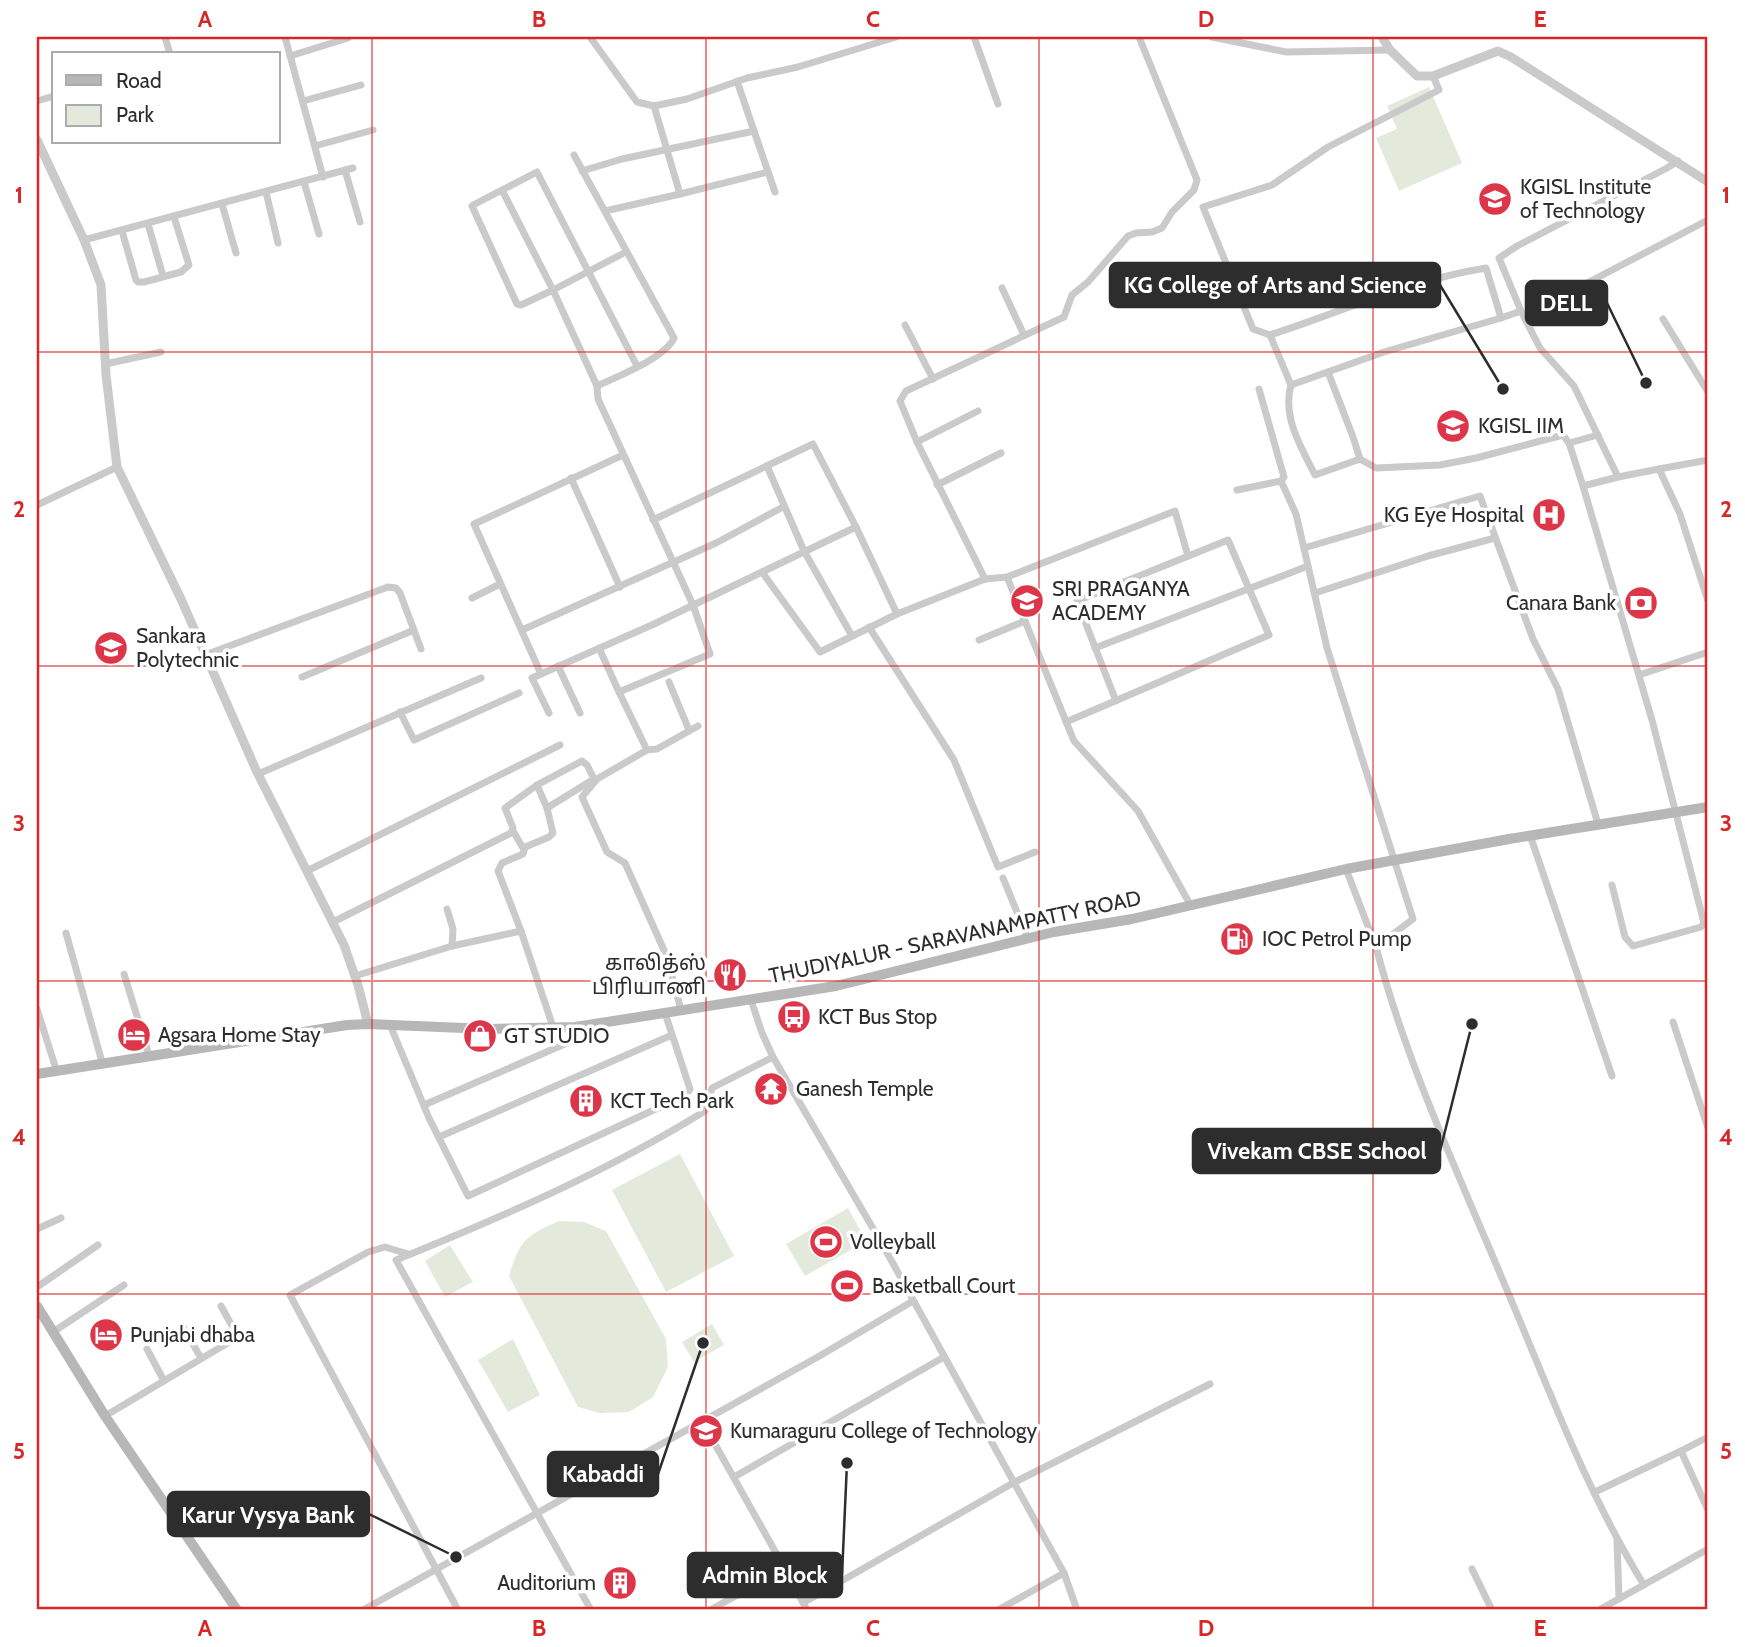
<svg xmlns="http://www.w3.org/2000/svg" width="1745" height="1647" viewBox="0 0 1745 1647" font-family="Cabin,'Noto Sans Tamil',sans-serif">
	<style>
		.green { fill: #e4eadb }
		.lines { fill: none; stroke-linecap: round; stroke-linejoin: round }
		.minor { stroke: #cacaca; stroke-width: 7 }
		.tertiary { stroke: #cacaca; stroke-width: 9 }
		.secondary { stroke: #b7b7b7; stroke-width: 10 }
		.grid { fill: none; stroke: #d62828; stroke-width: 2; stroke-opacity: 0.55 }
		.labels { text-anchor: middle; stroke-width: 7; stroke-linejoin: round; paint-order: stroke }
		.poi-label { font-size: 21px; fill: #2d2d2d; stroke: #fff; text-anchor: start }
		.street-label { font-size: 21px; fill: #2d2d2d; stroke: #fff }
		.leader { fill: none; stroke: #2d2d2d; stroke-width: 2.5 }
		.callout-dot { fill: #2d2d2d; stroke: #fff; stroke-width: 2.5 }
		.callout { fill: #2d2d2d; stroke: #2d2d2d; stroke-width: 2.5 }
		.callout-label { font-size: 23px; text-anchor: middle; font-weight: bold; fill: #fff }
		.neatline { fill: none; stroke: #d62828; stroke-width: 2.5 }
		.grid-label { font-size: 23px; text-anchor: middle; font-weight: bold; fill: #d62828 }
	</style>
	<rect width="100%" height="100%" fill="#fff"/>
	<g class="green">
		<polygon points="1429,87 1462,163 1399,191 1376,138 1397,129 1387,106"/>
		<polygon points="680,1154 734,1256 666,1292 612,1190"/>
		<polygon points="848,1208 866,1241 805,1276 786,1244"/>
		<path d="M559,1221L584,1222L606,1231L666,1339L668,1367L653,1397L629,1412L600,1413L578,1407L509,1276C519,1241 526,1235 559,1221Z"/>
		<polygon points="450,1245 473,1282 445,1297 425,1261"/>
		<polygon points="712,1324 724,1345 694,1362 682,1342"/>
		<polygon points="513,1339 540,1395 508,1412 478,1360"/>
	</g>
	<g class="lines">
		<g class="minor">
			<polyline points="165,37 170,54"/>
			<polyline points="285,37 323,177"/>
			<polyline points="590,37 637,102 654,106 687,99 747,78 798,67 896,37"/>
			<polyline points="974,37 998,104"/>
			<polyline points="1212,37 1286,52 1390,50"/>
			<polyline points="290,56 348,38"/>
			<polyline points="37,101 54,96"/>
			<polyline points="303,101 361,85"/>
			<polyline points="754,131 775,192"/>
			<polyline points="315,146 373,130"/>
			<path d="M574,155L674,338C665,358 618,376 597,386L598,399L693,605L710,654L619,692L599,648"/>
			<polyline points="1678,161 1667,168 1517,246 1499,258 1521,311 1540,348 1574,386 1618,477 1659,469 1680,514 1708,601"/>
			<polyline points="345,170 360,222"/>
			<polyline points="582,171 622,159 754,131 737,81"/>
			<polyline points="304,182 319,234"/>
			<polyline points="502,190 553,290 521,305 517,304 472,206 473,205 537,172 637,366"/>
			<polyline points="266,192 278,243"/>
			<polyline points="680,194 768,172"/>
			<polyline points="222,204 236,253"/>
			<polyline points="605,211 680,194 654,106"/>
			<polyline points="148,224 163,276"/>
			<polyline points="122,231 136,280 138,282 144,282 181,272 189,265 174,217"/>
			<polyline points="84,240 353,168"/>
			<path d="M1486,268L1501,318L1384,352L1291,385L1270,335C1341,312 1411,280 1486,268Z"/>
			<polyline points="1002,288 1024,335"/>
			<polyline points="1566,294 1708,220"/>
			<polyline points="1501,318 1521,311"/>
			<polyline points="1663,319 1708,392"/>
			<polyline points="905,325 933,379"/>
			<polyline points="1270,335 1253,329 1203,207 1272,185 1328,147 1439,90 1433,76"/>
			<polyline points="105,364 161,352"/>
			<polyline points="1328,372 1353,437 1360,459"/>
			<path d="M1291,385C1282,417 1301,447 1315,475L1360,459L1376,468L1440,465L1476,458L1563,435L1569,443L1583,486L1618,477"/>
			<polyline points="597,386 553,290 622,254"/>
			<path d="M1259,389L1284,477L1281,481L1296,514L1327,648L1413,919L1376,947C1406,1062 1458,1173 1504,1283C1547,1384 1586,1491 1644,1585"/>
			<polyline points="917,442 978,411"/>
			<polyline points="1569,443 1598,435"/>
			<polyline points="767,466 804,551 852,636"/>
			<polyline points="1659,469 1708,460"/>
			<polyline points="571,478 620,587"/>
			<polyline points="937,485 1001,453"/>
			<polyline points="1583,486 1652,720 1704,923 1701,927 1633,946 1625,937 1612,885"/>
			<polyline points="1237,490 1281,481"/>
			<polyline points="37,505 117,467"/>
			<polyline points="653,520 813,444 856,527"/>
			<polyline points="1304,548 1480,496 1533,639 1558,689 1598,824"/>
			<polyline points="1007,577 1074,741 1138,811 1191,906"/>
			<polyline points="985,579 917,442 900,401 906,391 1064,317 1072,295 1088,282 1128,236 1136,233 1152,232 1162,228 1172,212 1194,190 1197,180 1139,37"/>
			<polyline points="1315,593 1428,556 1495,538"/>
			<polyline points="472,598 500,584"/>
			<polyline points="897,614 856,527 762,572 820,652 897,614 985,579 1007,577 1175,511 1188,556"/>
			<polyline points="869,627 954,760 998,867 1035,852"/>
			<polyline points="522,630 716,543 783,507"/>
			<polyline points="979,640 1025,621"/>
			<polyline points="1095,648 1308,566"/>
			<polyline points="205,655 388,587 396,588 400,593 421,649"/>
			<polyline points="558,666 580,713"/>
			<polyline points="541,674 474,524 623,455"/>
			<polyline points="1639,675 1708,652"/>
			<polyline points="302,677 414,630"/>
			<polyline points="669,682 689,730"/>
			<polyline points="619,692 647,750"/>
			<polyline points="400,712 414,740 519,693"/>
			<polyline points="549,713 532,678 654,624 762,572"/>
			<polyline points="1066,722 1269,635 1228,540 1077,601 1116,701"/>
			<polyline points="258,774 481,678"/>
			<polyline points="537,785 547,808"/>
			<polyline points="1530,835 1612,1076"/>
			<polyline points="1346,869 1376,947"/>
			<polyline points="307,871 560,745"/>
			<polyline points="1003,878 1028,939"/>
			<polyline points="447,909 453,929 452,946"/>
			<polyline points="333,922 511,833 513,828 505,808 537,785 582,761 587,765 594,779 547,808 553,833 549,837 523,848 513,831"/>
			<polyline points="521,931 498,871 502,863 523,854 525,847"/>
			<polyline points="66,933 102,1062"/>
			<polyline points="124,974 149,1055"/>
			<polyline points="355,976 452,946 521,931 553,1027"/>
			<polyline points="751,1000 762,1033 773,1057 885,1249 1064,1573 1077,1610"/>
			<polyline points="37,1009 56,1069"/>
			<polyline points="681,1010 667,957 625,863 607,852 582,797 597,779 647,750 657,749 698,726"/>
			<polyline points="1673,1022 1708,1128"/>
			<polyline points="390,1025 429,1118 468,1196 686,1095 690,1089 665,1013"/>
			<polyline points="424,1105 574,1040 575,1027"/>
			<polyline points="439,1137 672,1035"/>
			<polyline points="37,1229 61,1218"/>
			<polyline points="408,1254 385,1247 368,1252 290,1295 458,1610"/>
			<polyline points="37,1287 98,1245"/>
			<polyline points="183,1327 201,1358"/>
			<polyline points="53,1332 124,1285"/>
			<polyline points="147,1349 164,1381"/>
			<polyline points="105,1416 236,1338 236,1333 221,1306"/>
			<polyline points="702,1421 785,1569"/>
			<polyline points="1708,1437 1681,1451 1708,1510"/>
			<polyline points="734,1477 944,1357"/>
			<polyline points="1595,1492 1681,1451"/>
			<polyline points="1617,1541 1619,1599"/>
			<polyline points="1472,1569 1492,1610"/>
			<polyline points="803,1603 1013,1483 1210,1384"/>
			<polyline points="363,1610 816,1358 913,1301"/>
			<path d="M591,1610L396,1260C502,1217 608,1171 705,1111L712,1088L773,1057"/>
			<polyline points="710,1610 785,1569 807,1610"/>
			<polyline points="998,1610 1064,1573"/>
			<polyline points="1599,1610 1708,1549"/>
		</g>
		<g class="tertiary">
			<polyline points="1382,37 1390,50 1417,76 1433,76 1498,51 1511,57 1708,182"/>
			<polyline points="37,140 84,240 101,285 106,375 117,467 181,599 256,770 344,945 358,985 368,1024"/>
		</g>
		<g class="secondary">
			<polyline points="37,1074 347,1025 368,1024 488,1029 575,1027 836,986 1054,932 1132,919 1346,869 1509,839 1708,807"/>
			<polyline points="37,1306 105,1416 237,1610"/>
		</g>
	</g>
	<path class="grid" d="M372,37V1610M706,37V1610M1039,37V1610M1373,37V1610M37,352H1708M37,666H1708M37,981H1708M37,1294H1708"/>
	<defs>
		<g id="university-disc" transform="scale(1.75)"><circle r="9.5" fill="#dd3648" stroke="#fff"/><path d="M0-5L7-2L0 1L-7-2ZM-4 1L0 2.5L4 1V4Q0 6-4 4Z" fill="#fff"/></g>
		<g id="hospital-disc" transform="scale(1.75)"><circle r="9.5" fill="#dd3648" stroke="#fff"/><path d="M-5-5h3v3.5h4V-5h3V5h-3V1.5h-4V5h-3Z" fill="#fff"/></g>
		<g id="school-disc" transform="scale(1.75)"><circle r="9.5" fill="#dd3648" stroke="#fff"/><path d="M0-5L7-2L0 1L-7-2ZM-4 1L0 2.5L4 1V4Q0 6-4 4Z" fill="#fff"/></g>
		<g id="bank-disc" transform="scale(1.75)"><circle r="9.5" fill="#dd3648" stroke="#fff"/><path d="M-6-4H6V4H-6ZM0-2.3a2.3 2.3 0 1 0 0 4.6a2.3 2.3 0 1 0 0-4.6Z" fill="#fff"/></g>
		<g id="fuel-disc" transform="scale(1.75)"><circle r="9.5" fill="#dd3648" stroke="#fff"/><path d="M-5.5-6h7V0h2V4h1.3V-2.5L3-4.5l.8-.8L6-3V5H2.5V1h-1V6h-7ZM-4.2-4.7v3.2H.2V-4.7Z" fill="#fff"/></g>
		<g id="restaurant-disc" transform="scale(1.75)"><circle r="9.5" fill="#dd3648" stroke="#fff"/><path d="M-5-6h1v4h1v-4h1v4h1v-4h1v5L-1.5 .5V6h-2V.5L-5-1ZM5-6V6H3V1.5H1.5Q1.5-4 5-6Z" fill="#fff"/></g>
		<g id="bus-disc" transform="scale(1.75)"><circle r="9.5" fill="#dd3648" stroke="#fff"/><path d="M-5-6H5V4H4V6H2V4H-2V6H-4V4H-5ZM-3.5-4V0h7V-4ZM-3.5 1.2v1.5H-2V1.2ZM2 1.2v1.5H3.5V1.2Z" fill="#fff"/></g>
		<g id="hotel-disc" transform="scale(1.75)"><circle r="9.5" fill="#dd3648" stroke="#fff"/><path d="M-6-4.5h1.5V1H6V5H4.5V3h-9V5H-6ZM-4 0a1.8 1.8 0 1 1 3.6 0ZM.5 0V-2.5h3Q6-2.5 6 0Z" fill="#fff"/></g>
		<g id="shop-disc" transform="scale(1.75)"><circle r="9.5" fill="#dd3648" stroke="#fff"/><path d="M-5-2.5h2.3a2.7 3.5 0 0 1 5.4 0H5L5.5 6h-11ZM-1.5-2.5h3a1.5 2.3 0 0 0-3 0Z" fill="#fff"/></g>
		<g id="temple-disc" transform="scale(1.75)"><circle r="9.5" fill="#dd3648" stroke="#fff"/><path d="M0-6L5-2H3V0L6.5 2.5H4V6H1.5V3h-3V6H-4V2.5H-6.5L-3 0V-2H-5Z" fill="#fff"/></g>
		<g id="building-disc" transform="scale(1.75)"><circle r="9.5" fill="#dd3648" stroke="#fff"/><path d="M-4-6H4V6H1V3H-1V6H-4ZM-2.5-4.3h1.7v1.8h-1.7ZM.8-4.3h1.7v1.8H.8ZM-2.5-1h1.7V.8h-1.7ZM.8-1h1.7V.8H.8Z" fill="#fff"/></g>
		<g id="stadium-disc" transform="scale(1.75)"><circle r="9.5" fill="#dd3648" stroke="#fff"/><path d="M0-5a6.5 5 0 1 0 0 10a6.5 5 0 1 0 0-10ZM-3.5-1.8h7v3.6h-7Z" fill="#fff"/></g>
	</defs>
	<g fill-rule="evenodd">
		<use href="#university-disc" x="1495" y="199"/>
		<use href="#university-disc" x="1453" y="426"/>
		<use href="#hospital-disc" x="1549" y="515"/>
		<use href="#school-disc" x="1027" y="601"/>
		<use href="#bank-disc" x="1641" y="603"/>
		<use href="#university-disc" x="111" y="648"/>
		<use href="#fuel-disc" x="1237" y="939"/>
		<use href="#restaurant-disc" x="730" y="975"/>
		<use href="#bus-disc" x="794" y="1017"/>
		<use href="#hotel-disc" x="134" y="1035"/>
		<use href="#shop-disc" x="480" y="1036"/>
		<use href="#temple-disc" x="771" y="1089"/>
		<use href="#building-disc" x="586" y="1101"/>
		<use href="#stadium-disc" x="826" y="1242"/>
		<use href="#stadium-disc" x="847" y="1286"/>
		<use href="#hotel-disc" x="106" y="1335"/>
		<use href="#university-disc" x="706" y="1431"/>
		<use href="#building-disc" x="620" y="1583"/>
	</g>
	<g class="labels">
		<g class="poi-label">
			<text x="1520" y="194">KGISL Institute<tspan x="1520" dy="24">of Technology</tspan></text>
			<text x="1478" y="433">KGISL IIM</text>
			<text x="1524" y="522" text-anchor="end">KG Eye Hospital</text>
			<text x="1052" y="596">SRI PRAGANYA<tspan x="1052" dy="24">ACADEMY</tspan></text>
			<text x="1616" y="610" text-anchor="end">Canara Bank</text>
			<text x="136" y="643">Sankara<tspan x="136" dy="24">Polytechnic</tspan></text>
			<text x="1262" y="946">IOC Petrol Pump</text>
			<text x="706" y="970" text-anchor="end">காலித்ஸ்<tspan x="706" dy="24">பிரியாணி</tspan></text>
			<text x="818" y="1024">KCT Bus Stop</text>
			<text x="158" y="1042">Agsara Home Stay</text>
			<text x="504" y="1043">GT STUDIO</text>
			<text x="796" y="1096">Ganesh Temple</text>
			<text x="610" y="1108">KCT Tech Park</text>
			<text x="850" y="1249">Volleyball</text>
			<text x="872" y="1293">Basketball Court</text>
			<text x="130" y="1342">Punjabi dhaba</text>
			<text x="730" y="1438">Kumaraguru College of Technology</text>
			<text x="596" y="1590" text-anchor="end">Auditorium</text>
		</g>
		<g class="street-label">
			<text transform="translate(955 937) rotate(-12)" y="7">THUDIYALUR - SARAVANAMPATTY ROAD</text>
		</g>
	</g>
	<path class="leader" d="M1503 389L1440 285M1646 383L1607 303M1472 1024L1440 1151M703 1343L658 1474M456 1557L369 1514M847 1463L842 1575"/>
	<g class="callout-dot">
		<circle cx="1503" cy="389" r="7"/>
		<circle cx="1646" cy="383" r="7"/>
		<circle cx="1472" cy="1024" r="7"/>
		<circle cx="703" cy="1343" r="7"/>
		<circle cx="456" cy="1557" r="7"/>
		<circle cx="847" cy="1463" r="7"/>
	</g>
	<g class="callout">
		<rect x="1110" y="263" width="330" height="44" rx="7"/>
		<rect x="1526" y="281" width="81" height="44" rx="7"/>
		<rect x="1193" y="1129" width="247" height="44" rx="7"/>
		<rect x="548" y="1452" width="110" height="44" rx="7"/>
		<rect x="168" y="1492" width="201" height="44" rx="7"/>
		<rect x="688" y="1553" width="154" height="44" rx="7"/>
	</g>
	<g class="callout-label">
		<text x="1275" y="293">KG College of Arts and Science</text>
		<text x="1566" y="311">DELL</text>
		<text x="1317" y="1159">Vivekam CBSE School</text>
		<text x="603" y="1482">Kabaddi</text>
		<text x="268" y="1523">Karur Vysya Bank</text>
		<text x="765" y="1583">Admin Block</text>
	</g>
	<rect width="1745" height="1647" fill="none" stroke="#ffffff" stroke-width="77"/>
	<rect x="52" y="52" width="228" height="91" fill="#ffffff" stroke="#ababab" stroke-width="2"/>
	<rect x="66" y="75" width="35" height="10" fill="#b7b7b7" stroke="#ababab" stroke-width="2"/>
	<text x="116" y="88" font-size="21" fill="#2d2d2d">Road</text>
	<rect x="66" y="105" width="35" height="21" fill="#e4eadb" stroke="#ababab" stroke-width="2"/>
	<text x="116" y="122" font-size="21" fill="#2d2d2d">Park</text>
	<rect x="38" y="38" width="1668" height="1570" class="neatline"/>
	<g class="grid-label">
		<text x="205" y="27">A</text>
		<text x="539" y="27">B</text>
		<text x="873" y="27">C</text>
		<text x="1206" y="27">D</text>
		<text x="1540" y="27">E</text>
		<text x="19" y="203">1</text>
		<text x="1726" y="203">1</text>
		<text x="19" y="517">2</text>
		<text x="1726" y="517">2</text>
		<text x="19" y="831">3</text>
		<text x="1726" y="831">3</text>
		<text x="19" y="1145">4</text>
		<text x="1726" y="1145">4</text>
		<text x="19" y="1459">5</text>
		<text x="1726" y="1459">5</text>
		<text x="205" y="1636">A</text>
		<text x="539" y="1636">B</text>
		<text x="873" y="1636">C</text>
		<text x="1206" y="1636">D</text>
		<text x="1540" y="1636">E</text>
	</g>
</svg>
